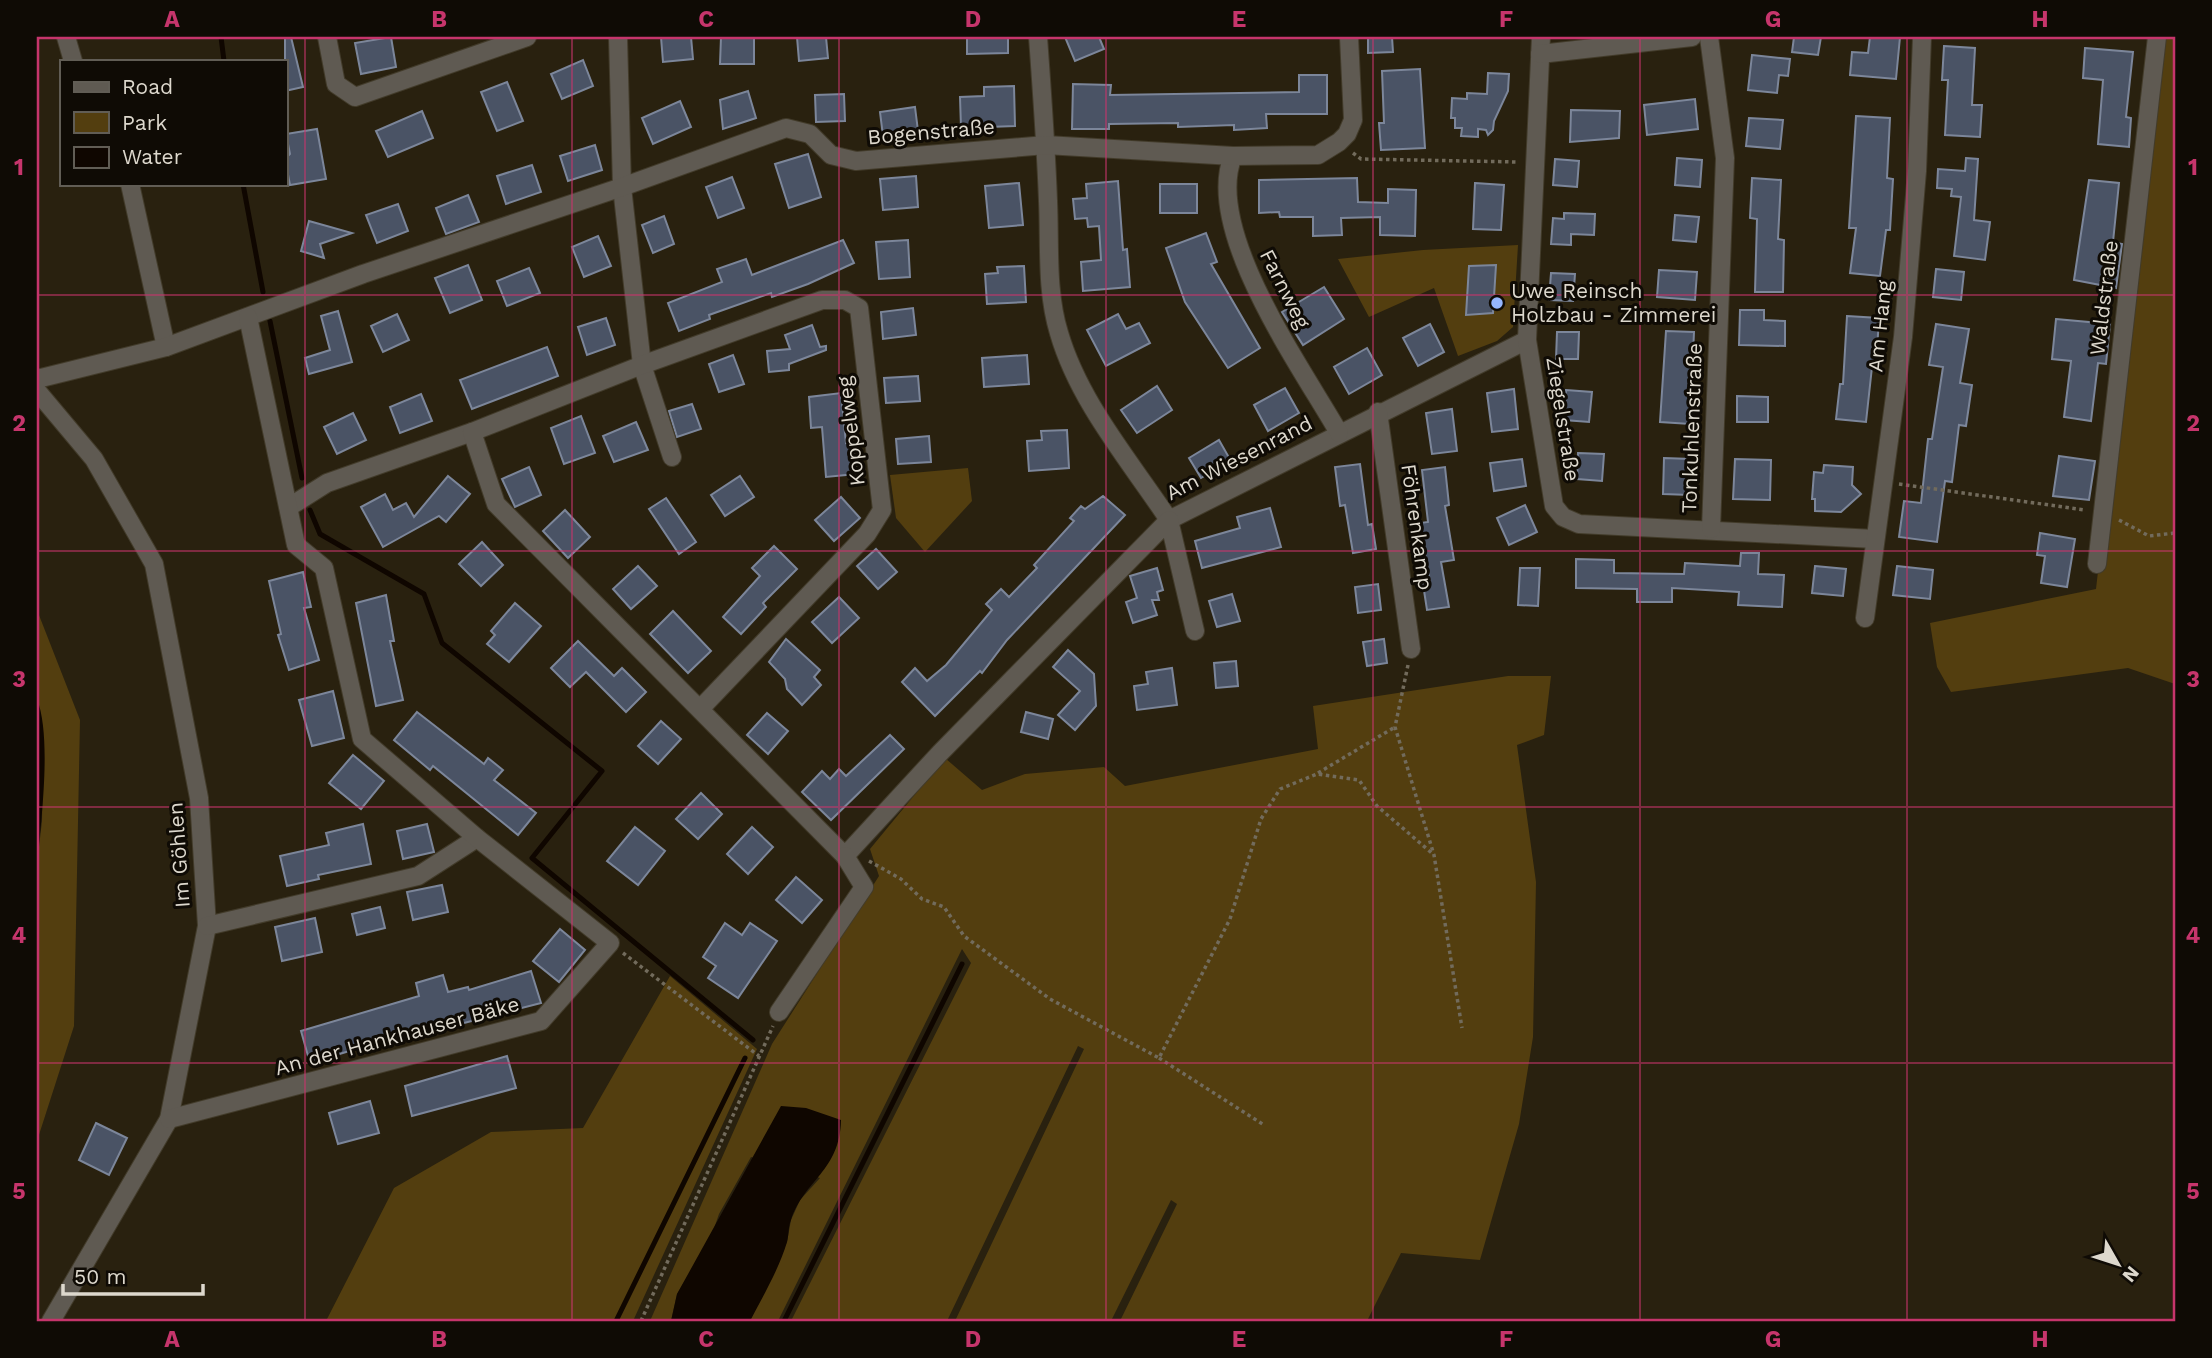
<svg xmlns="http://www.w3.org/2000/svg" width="2212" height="1358" viewBox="0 0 2212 1358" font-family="'Work Sans',sans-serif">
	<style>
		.green { fill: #533e0f; fill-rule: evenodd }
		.water { fill: #0f0600 }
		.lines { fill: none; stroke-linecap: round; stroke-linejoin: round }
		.stream { stroke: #0f0600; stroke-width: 5 }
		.building { fill: #4a5365; stroke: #7c869a; stroke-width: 2 }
		.minor-casing { stroke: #423b2a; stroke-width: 20 }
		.path { stroke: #726b5c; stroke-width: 3.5; stroke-dasharray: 3.5 3.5; stroke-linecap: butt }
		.minor { stroke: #5f5a52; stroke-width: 18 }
		.grid { fill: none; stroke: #c6356c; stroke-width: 2; stroke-opacity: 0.55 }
		.poi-dot { fill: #95b6fd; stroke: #0f0b05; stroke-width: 2.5 }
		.labels { text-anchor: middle; stroke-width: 6; stroke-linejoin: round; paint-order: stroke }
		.street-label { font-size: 21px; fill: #ddd8cd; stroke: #0f0b05 }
		.poi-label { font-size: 21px; fill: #ddd8cd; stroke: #0f0b05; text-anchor: start }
		.neatline { fill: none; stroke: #c6356c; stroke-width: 2.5 }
		.grid-label { font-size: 23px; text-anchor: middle; font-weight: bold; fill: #c6356c }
	</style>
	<rect width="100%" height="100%" fill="#29210f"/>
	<g class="green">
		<polygon points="2159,37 2175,37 2175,684 2128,668 1951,692 1937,667 1930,623 2096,589"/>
		<path d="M1518,245L1513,327L1497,341L1458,356L1434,288L1369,317L1338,259L1423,250ZM1495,265L1493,313L1467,315V314Z"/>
		<polygon points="968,468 972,501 925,552 896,518 890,475"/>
		<polygon points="37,610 80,720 74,1026 37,1141 37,864 42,821 43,735 37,699"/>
		<polygon points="1508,676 1551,676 1544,735 1517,745 1536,882 1533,1037 1519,1124 1480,1260 1401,1253 1367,1321 1120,1321 1177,1204 1171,1200 1111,1321 955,1321 1084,1049 1078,1046 947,1321 791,1321 971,963 962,949 778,1321 750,1321 787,1242 791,1220 800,1200 820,1178 751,1157 719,1214 711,1237 677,1294 671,1321 650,1321 772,1044 879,876 870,849 945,758 982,790 1025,774 1104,767 1125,786 1318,749 1313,706"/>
		<polygon points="670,976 757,1049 633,1321 326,1321 394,1188 491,1132 583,1128"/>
	</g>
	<g class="water">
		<path d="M37,699C52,737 41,823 37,864Z"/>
		<path d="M781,1106L806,1108L841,1120C840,1171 804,1180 791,1220C788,1227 789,1235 787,1242C779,1269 763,1296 750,1321H671L677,1294Z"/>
	</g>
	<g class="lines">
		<g class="stream">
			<polyline points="221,37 224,61"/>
			<polyline points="243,184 263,292"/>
			<polyline points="270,321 302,478"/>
			<polyline points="310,510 320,534 424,594 442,643 602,771 532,858 753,1040"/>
			<polyline points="616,1321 745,1058"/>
			<polyline points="784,1321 962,964"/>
		</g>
	</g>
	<g class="building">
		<polygon points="291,37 303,87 285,91 285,38"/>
		<polygon points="391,37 396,67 361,74 355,43"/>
		<polygon points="661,37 691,37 693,59 663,62"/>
		<polygon points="721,37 754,37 754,64 720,64"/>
		<polygon points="797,37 826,37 828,58 799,61"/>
		<polygon points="967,37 1008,37 1008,53 967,54"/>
		<polygon points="1065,37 1099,37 1104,49 1075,61"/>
		<polygon points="1368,37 1392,37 1393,52 1368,53"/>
		<polygon points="1794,37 1821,37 1818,55 1792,52"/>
		<polygon points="1870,37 1900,37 1896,79 1850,75 1852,52 1868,53"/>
		<polygon points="1944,46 1975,48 1972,105 1982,105 1980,137 1945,135 1948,80 1942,80"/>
		<polygon points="2085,48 2133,52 2126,117 2131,118 2129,147 2098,144 2103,80 2083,78"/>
		<polygon points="1752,55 1790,59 1788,76 1779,75 1777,93 1748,90"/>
		<polygon points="583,60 593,86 562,99 551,74"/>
		<polygon points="1420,69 1425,148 1381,150 1379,123 1384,123 1382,71"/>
		<polygon points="1488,73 1509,74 1508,91 1494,121 1493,130 1488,135 1486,130 1478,129 1478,137 1461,136 1462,128 1455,128 1455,118 1451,118 1452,98 1467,99 1467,93 1487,94"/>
		<polygon points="1299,75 1327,75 1327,114 1266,114 1267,128 1234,130 1234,125 1178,127 1178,123 1109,124 1109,129 1072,129 1073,84 1111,85 1110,95 1299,92"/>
		<polygon points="507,82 523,121 497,131 481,92"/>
		<polygon points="1014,86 1015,126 961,128 960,97 984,96 984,87"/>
		<polygon points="748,91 756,118 723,129 720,100"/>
		<polygon points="844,94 845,121 816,122 815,95"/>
		<polygon points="1695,99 1698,129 1647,135 1644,105"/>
		<polygon points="680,101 691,127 653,144 642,118"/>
		<polygon points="915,107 918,131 883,136 880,112"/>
		<polygon points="1571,110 1620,111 1619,138 1570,142"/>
		<polygon points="422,111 433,138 388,157 376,131"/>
		<polygon points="1856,116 1890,118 1887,178 1893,179 1890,230 1886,230 1880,276 1850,273 1856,228 1849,228"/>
		<polygon points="1749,118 1783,120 1780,149 1746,146"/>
		<polygon points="317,129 326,179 290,185 285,159 290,154 286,134"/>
		<polygon points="595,145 602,170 568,181 560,156"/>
		<polygon points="808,154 821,197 789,208 775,164"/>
		<polygon points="1677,158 1702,160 1700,187 1675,185"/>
		<polygon points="1966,158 1978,159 1974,220 1990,222 1985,260 1954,256 1961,197 1951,196 1952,189 1937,188 1938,169 1965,171"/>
		<polygon points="1555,159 1579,161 1577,187 1553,185"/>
		<polygon points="532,165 541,192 506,204 497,176"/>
		<polygon points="916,176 918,207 883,210 880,179"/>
		<polygon points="732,177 744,208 718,218 706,187"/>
		<polygon points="1357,178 1358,202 1388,203 1388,189 1416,190 1415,236 1380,235 1380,217 1341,218 1342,235 1313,236 1313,217 1280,217 1279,212 1259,213 1259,180"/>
		<polygon points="1752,178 1781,180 1778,239 1784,240 1783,292 1755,292 1757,219 1750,218"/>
		<polygon points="2089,180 2119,183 2113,242 2122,244 2116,288 2074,280"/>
		<polygon points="1118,181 1123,250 1127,249 1130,287 1083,291 1081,262 1101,260 1099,226 1088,227 1087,218 1075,219 1073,199 1087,198 1086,184"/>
		<polygon points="1019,183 1023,225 989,228 985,186"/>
		<polygon points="1475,183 1504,185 1501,230 1473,229"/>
		<rect x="1160" y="184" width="37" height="29"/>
		<polygon points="468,195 479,222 446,234 436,208"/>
		<polygon points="398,204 408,231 377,243 366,215"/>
		<polygon points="1564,213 1595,214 1594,235 1571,234 1571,245 1551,244 1553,218 1564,219"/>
		<polygon points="1675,215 1699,217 1696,242 1673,240"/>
		<polygon points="664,216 674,244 653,253 642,225"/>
		<polygon points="309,221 352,233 320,244 324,258 301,251"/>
		<polygon points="1206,233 1217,262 1211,264 1260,348 1228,368 1185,302 1166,248"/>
		<polygon points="598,236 611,266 584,277 572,247"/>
		<polygon points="843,240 854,263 808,284 772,297 771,293 709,315 710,319 679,331 668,303 722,282 717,269 746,259 752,275"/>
		<polygon points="908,240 910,277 879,279 876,242"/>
		<polygon points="468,265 482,300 450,313 435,278"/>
		<polygon points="1496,265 1493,313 1466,315 1469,266"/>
		<polygon points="1024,266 1026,302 987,304 985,274 998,273 997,267"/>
		<polygon points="529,268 540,293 507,306 497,281"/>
		<polygon points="1936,269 1964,272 1961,300 1933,297"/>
		<polygon points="1659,270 1697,272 1695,300 1657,297"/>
		<polygon points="1551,273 1575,274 1573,301 1549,300"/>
		<polygon points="1324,287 1344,319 1303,345 1282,312"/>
		<polygon points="913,308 916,335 883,339 881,312"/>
		<polygon points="1740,310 1764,310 1764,320 1785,321 1785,346 1739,345"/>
		<polygon points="338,311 352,362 309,374 305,358 330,350 321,316"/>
		<polygon points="397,314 409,340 383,352 371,326"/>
		<polygon points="1118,314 1126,329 1139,323 1150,343 1106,366 1087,330"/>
		<polygon points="1847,316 1879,318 1876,367 1872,367 1866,422 1836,419 1840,384 1843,384"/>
		<polygon points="606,318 615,345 587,355 578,327"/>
		<polygon points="2056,319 2110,324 2106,364 2098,363 2091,421 2064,417 2071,361 2052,359"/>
		<polygon points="1430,324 1444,352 1418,366 1403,338"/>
		<polygon points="1936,324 1969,329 1960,383 1972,385 1966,426 1959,425 1952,482 1945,481 1937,542 1899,537 1904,501 1921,503 1928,439 1932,439 1943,367 1929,365"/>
		<polygon points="812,325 820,347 826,346 826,350 789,364 789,370 769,372 767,351 790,349 785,335"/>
		<polygon points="1666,331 1694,332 1690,424 1660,422"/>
		<polygon points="1557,332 1579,332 1578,359 1556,359"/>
		<polygon points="547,347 558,376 472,409 460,380"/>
		<polygon points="1367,348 1382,375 1349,394 1334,367"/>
		<polygon points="733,355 744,384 719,392 709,364"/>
		<polygon points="1027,355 1029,384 984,387 982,358"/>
		<polygon points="918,376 920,401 886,403 884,378"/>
		<polygon points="1157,386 1172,410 1137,433 1121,410"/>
		<polygon points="1285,388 1299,413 1268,431 1254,405"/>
		<polygon points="1514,389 1518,429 1492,432 1487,393"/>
		<polygon points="1566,390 1592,392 1589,422 1564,420"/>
		<polygon points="841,393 846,443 853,442 856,474 826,477 822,427 811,428 809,397"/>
		<polygon points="421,394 432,421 400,433 390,407"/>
		<polygon points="1737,396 1768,397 1768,422 1737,422"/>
		<polygon points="692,404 701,429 677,437 669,411"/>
		<polygon points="1452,409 1457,451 1432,454 1426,413"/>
		<polygon points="353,413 366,440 337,454 324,427"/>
		<polygon points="581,416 595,453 564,464 551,428"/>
		<polygon points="636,422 648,450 614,462 603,436"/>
		<polygon points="1067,430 1069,468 1029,471 1027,441 1042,440 1041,431"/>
		<polygon points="929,436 931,462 898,464 896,439"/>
		<polygon points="1219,440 1231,461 1201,478 1189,458"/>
		<polygon points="1578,453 1604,454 1602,481 1577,479"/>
		<polygon points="2059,456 2095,461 2089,500 2053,496"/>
		<polygon points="1664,458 1691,459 1690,495 1663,494"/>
		<polygon points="1522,459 1526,486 1494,491 1490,463"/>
		<polygon points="1735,459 1771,460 1770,500 1733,499"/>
		<polygon points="1360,464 1368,525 1372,524 1376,549 1353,553 1345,505 1340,506 1335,467"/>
		<polygon points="1824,465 1853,467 1852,485 1861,494 1841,512 1815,511 1815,499 1812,499 1814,472 1823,473"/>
		<polygon points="529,467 541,495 515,507 502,479"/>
		<polygon points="1445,467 1449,505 1445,506 1454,560 1441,562 1449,607 1427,610 1423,584 1430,583 1420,523 1428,522 1422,470"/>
		<polygon points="448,476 470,494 446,522 439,516 383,547 361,507 385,494 393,510 406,503 414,517"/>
		<polygon points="740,476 754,497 725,516 711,495"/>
		<polygon points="1103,496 1125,515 1007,640 982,673 980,671 935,716 902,682 915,668 927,681 946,665 992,610 986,604 1001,589 1009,597 1037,568 1034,565 1074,521 1070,518 1081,506 1085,509"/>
		<polygon points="841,497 860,518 834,541 815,520"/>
		<polygon points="666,498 696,542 679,554 649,509"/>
		<polygon points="1525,505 1537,532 1509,545 1497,518"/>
		<polygon points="1270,508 1281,547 1202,568 1195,541 1240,528 1237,517"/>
		<polygon points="565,510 590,537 568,558 543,531"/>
		<polygon points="2040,533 2075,539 2067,587 2041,583 2045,556 2037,555"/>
		<polygon points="482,542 503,565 481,586 459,564"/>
		<polygon points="774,546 797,569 763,603 766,607 741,634 723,617 760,576 752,568"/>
		<polygon points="876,549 897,572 878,589 857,566"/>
		<polygon points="1741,553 1759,553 1758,574 1784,575 1782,607 1738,605 1739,592 1672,588 1672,602 1637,602 1637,589 1576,588 1576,559 1614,560 1614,573 1684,574 1685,563 1740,566"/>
		<polygon points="638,566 657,586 631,609 613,589"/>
		<polygon points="1815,566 1846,569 1843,596 1812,593"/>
		<polygon points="1897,566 1933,570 1930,599 1893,595"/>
		<polygon points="1157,568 1163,590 1157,592 1159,600 1152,600 1157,615 1133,623 1126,602 1137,598 1130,576"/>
		<polygon points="1520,568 1540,568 1538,606 1518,605"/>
		<polygon points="303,572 311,607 304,608 319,660 289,670 278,635 281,634 269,581"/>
		<polygon points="1378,584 1381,610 1358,613 1355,587"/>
		<polygon points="1232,594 1240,621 1217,627 1209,601"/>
		<polygon points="386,595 394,641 390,641 403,700 376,706 356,603"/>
		<polygon points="839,597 859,618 832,643 812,622"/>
		<polygon points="515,603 541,626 509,662 487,644 495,635 491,631"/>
		<polygon points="673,611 711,651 688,673 650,634"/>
		<polygon points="786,639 820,670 814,677 821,685 802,705 787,689 785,679 769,662"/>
		<polygon points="1384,639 1387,663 1367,666 1363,642"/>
		<polygon points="578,641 614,676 622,668 646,692 626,712 586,672 570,687 551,668"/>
		<polygon points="1068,650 1094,674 1096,706 1075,730 1058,715 1080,691 1053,667"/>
		<polygon points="1236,661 1238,686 1216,688 1214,663"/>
		<polygon points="1172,668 1177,705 1137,710 1134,686 1148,684 1146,672"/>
		<polygon points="333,691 344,738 312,746 299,700"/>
		<polygon points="417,712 484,764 488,758 503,770 494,780 536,813 518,835 433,766 430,770 394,740"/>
		<polygon points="1026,712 1053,719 1048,739 1021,732"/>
		<polygon points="767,713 788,731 768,754 747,735"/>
		<polygon points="661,721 681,739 658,764 638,746"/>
		<polygon points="890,735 904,749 831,820 802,792 822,771 830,779 839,769 846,776"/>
		<polygon points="353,755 384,781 361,809 329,783"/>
		<polygon points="701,793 722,814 698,839 676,819"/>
		<polygon points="363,824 371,864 318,875 319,879 287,886 280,856 329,845 326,833"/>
		<polygon points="427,824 434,852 403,859 397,831"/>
		<polygon points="635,827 665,851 638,885 607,861"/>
		<polygon points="752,827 773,847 748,874 727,854"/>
		<polygon points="796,877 822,900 802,923 776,900"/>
		<polygon points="442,885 448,912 413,920 407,892"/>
		<polygon points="380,907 385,928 357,935 352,914"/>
		<polygon points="315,918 322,952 282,961 275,927"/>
		<polygon points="725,923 742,935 750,923 777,941 738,998 708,978 716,966 703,957"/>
		<polygon points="560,929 585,950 559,982 533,961"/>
		<polygon points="531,971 541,1003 437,1030 435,1025 310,1063 301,1031 419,996 416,983 443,975 448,992 468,987 469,990"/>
		<polygon points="507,1056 516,1088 412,1116 405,1086"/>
		<polygon points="370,1101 379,1133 338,1144 329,1113"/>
		<polygon points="96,1123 127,1138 109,1175 79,1160"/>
	</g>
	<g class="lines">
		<g class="minor-casing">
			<g id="minor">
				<polyline points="66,37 73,61"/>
				<polyline points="327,37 336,84 355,97 527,37"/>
				<polyline points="618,37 622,187 642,365 672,457"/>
				<path d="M1038,37C1042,92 1046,146 1048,201C1050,244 1046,291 1059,333C1079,402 1130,461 1169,520L1527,340"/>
				<polyline points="1541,37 1527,340 1554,506 1563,517 1579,524 1875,539"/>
				<polyline points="1709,37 1725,158 1711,529"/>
				<polyline points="1540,54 1692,37"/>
				<path d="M1233,156C1203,230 1302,368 1339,433"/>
				<polyline points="130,184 166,347"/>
				<polyline points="37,379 166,347 363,274 622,187 786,128 810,134 831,155 856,161 1046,145 1233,156 1318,155 1339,142 1347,134 1353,120 1349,37"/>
				<polyline points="37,391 94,459 154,564 199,798 207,926 169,1119 51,1321"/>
				<polyline points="1378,412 1411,649"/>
				<polyline points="289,507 327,483 472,432"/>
				<polyline points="2097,564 2157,37"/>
				<polyline points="1865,618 1903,337 1917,171 1922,37"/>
				<polyline points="700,709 867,534 882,510 859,308 845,300 822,300 642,365 472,432 496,504 845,856 940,753 1169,520 1195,631"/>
				<polyline points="207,926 418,876 477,838"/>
				<polyline points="779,1012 864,887 845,856"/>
				<polyline points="169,1119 541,1021 610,943 477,838 362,739 324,568 296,545 248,317"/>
			</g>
		</g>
		<g class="path">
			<polyline points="1353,153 1361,159 1518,162"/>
			<polyline points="1899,484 2085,510"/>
			<polyline points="2119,520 2149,536 2175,533"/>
			<polyline points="1408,665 1395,727 1434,855 1462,1028"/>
			<polyline points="1318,773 1395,727"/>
			<polyline points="869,861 901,879 922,899 944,907 964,936 1050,999 1159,1058 1230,919 1261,819 1280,789 1317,774 1359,780 1377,806 1434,855"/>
			<polyline points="623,953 759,1056"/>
			<polyline points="1159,1058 1264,1125"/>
			<polyline points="641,1321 773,1026"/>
		</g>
		<use href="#minor" class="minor"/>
	</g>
	<path class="grid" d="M305,37V1321M572,37V1321M839,37V1321M1106,37V1321M1373,37V1321M1640,37V1321M1907,37V1321M37,295H2175M37,551H2175M37,807H2175M37,1063H2175"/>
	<circle class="poi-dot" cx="1497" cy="303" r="7"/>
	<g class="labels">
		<g class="street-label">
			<text transform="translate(931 132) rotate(-5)" y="7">Bogenstraße</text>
			<text transform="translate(1285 289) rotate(63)" y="7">Farnweg</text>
			<text transform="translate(2104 298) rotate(-83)" y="7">Waldstraße</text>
			<text transform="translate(1880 326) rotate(-84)" y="7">Am Hang</text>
			<text transform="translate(1563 419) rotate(81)" y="7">Ziegelstraße</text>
			<text transform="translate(1692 428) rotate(-88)" y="7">Tonkuhlenstraße</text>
			<text transform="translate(851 431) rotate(-97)" y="7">Koppelweg</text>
			<text transform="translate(1239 458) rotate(-27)" y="7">Am Wiesenrand</text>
			<text transform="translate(1417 527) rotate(82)" y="7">Föhrenkamp</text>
			<text transform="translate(179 855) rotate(-94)" y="7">Im Göhlen</text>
			<text transform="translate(397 1036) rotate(-15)" y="7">An der Hankhauser Bäke</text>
		</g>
		<g class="poi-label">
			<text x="1511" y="298">Uwe Reinsch<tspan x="1511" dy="24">Holzbau - Zimmerei</tspan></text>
		</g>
	</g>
	<rect width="2212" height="1358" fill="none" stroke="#0f0b05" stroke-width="77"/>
	<rect x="60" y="60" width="228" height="126" fill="#0f0b05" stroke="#615d55" stroke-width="2"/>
	<rect x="74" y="82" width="35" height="10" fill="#5f5a52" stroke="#615d55" stroke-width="2"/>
	<text x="122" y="94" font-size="21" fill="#ddd8cd">Road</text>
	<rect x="74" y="112" width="35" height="21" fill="#533e0f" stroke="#615d55" stroke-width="2"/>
	<text x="122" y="130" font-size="21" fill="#ddd8cd">Park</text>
	<rect x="74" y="147" width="35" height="21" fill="#0f0600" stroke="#615d55" stroke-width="2"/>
	<text x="122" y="164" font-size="21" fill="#ddd8cd">Water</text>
	<g transform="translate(2118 1264) rotate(129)" stroke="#0f0b05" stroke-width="5" paint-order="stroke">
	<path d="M0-5L12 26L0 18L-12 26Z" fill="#ddd8cd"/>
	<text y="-10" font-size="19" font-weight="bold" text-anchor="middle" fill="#ddd8cd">N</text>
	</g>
	<path d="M63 1284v10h140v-10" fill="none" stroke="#ddd8cd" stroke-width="3.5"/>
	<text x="74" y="1284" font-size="21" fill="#ddd8cd" stroke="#0f0b05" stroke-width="5" paint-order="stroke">50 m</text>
	<rect x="38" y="38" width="2136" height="1282" class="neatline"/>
	<g class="grid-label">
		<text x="172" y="27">A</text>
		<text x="439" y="27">B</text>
		<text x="706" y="27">C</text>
		<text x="973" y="27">D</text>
		<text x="1239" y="27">E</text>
		<text x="1506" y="27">F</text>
		<text x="1773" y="27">G</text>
		<text x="2040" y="27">H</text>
		<text x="19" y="175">1</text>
		<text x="2193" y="175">1</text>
		<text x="19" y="431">2</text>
		<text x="2193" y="431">2</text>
		<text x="19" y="687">3</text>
		<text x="2193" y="687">3</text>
		<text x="19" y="943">4</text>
		<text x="2193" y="943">4</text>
		<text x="19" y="1199">5</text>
		<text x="2193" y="1199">5</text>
		<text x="172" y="1347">A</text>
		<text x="439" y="1347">B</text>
		<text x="706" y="1347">C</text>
		<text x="973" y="1347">D</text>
		<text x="1239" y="1347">E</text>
		<text x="1506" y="1347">F</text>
		<text x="1773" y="1347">G</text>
		<text x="2040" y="1347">H</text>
	</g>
</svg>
